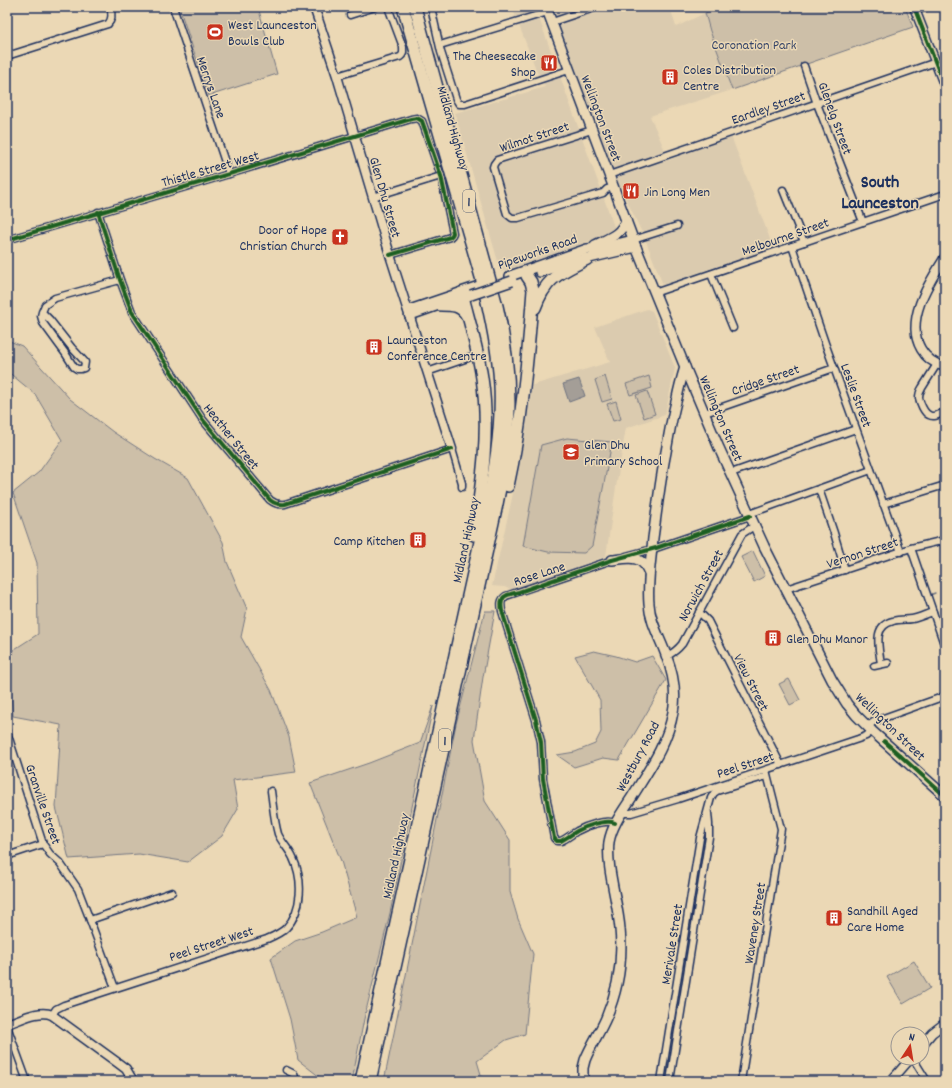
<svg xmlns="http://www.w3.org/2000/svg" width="952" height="1088" viewBox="0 0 952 1088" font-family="Dekko,sans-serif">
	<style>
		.built { fill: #dbcbaf }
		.green { fill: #cdbfa8; stroke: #747783 }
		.water { fill: #a49e97; stroke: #6d7280 }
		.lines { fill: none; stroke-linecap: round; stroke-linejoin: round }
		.stream { stroke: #6d7280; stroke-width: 1.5 }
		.minor-casing { stroke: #1b2f5e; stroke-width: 9 }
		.tertiary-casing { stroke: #1b2f5e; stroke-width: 11 }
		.secondary-casing { stroke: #1b2f5e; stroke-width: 12 }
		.motorway-casing { stroke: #1b2f5e; stroke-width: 14 }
		.minor { stroke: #ebd8b5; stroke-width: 6 }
		.tertiary { stroke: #ebd8b5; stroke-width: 8 }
		.secondary { stroke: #ebd8b5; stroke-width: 9 }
		.motorway { stroke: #ebd8b5; stroke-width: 11 }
		.secondary-bridge-casing { stroke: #1b2f5e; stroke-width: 12; stroke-linecap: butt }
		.secondary-bridge { stroke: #ebd8b5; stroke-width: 9 }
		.cycleway-casing { stroke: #ebd8b5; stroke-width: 6 }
		.cycleway { stroke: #1b5e20; stroke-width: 4 }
		.labels { text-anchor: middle; stroke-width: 3; stroke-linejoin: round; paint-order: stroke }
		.shield { fill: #ebd8b5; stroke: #596278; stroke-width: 1 }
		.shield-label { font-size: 13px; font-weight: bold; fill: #1b2f5e }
		.poi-label { font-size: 14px; fill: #1b2f5e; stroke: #ebd8b5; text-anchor: start }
		.park-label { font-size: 14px; fill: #364569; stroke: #ebd8b5 }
		.street-label { font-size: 14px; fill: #1b2f5e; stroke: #ebd8b5 }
		.district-label { font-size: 18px; font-weight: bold; fill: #1b2f5e; stroke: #ebd8b5 }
	</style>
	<rect width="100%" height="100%" fill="#ebd8b5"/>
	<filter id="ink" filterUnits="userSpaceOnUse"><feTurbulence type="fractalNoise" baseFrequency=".025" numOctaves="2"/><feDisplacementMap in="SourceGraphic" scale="8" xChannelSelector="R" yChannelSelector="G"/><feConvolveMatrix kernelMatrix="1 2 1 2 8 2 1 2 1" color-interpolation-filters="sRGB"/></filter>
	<g filter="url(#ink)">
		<g class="built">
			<polygon points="512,7 535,7 616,232 501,272 455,113 545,87 537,72"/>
			<polygon points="551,7 670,7 676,27 705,13 710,31 732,90 650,116 669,160 731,136 773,247 663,285 646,241 618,182 557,20"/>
			<polygon points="647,309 652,311 675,368 665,415 626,428 616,487 606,556 513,590 504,587 492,586 517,476 530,386 610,362 595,327"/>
		</g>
		<g class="green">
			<polygon points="179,7 258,7 277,74 209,96"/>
			<polygon points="724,7 905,7 913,27 732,90 710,31 705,13"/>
			<polygon points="7,340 22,346 70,399 113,432 155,459 188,478 223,542 227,562 247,609 241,637 271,690 289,737 296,772 233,780 238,809 222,836 188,862 139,854 69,859 56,807 61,725 13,716 7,654 38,634 37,563 13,493 39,472 62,440 35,394 7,371"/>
			<polygon points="605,376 612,399 602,402 595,380"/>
			<polygon points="649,376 652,388 630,395 626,384"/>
			<polygon points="647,391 655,414 644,418 636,395"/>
			<polygon points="616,401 621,419 613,421 607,404"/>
			<polygon points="567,438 612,442 592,546 584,553 548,552 523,546 541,445"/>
			<polygon points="753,551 765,576 754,582 741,557"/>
			<polygon points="485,611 495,611 483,677 474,740 485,801 510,840 510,892 518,919 533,954 525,1034 506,1040 477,1061 483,1081 384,1081 406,975 456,724"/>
			<polygon points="594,651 616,656 635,662 652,656 666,680 619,760 603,758 574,767 557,755 575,752 595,744 601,732 600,700 575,656"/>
			<polygon points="789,679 800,700 790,705 779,684"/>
			<polygon points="433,706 390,913 364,1019 352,1081 325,1081 298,1060 290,1019 271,958 295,941 322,932 357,917 341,861 310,783 369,763 420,743"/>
			<polygon points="914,961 930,988 903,1004 887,977"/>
		</g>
		<polygon class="water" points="579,379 585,396 569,402 563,384"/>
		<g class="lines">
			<polyline class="stream" points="930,595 935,593"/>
			<g class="minor-casing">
				<g id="minor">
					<polyline points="173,7 229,174"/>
					<polyline points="431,7 441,52 456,99 459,104 465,104 569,70"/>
					<polyline points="915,11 926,7"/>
					<polyline points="350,15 375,7"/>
					<polyline points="552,22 597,7"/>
					<polyline points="440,45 548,12"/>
					<path d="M7,56L108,24C113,19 112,13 110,7"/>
					<polyline points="804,66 816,101 863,222"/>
					<path d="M337,76L400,57C404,54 403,52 403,47L388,7"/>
					<polyline points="592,130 497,160 494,164 493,167 507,214 512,218 518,218 603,193 607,189 613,187"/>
					<polyline points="609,175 936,62"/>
					<polyline points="783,190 804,242"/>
					<polyline points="373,197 441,176"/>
					<path d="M98,212L120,280L132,312L203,420L270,500C275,504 279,505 285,504L452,449L462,483V487"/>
					<polyline points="7,240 229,174 411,119 417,118 422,121 441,176 453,233 452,235 450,237 390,255"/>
					<polyline points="633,240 677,226"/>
					<polyline points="792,246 825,343 901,552"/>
					<polyline points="939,266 945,270"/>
					<polyline points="711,274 733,328"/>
					<polyline points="654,293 945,194"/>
					<polyline points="42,312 50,320 72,348 85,362 84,368 81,369 77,369 74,367 65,353 43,323 41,316 42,312 45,305 55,298 120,280"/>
					<path d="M937,364L922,388C920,391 919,394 919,398C920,403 924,413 929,415C934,418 940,414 945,412"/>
					<polyline points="427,372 468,358"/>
					<polyline points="705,413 834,368"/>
					<polyline points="731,473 856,429"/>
					<polyline points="819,489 834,533 845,570"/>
					<polyline points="883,504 945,485"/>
					<polyline points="749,514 871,470"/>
					<polyline points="911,548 945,647"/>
					<polyline points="626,556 656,548 750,516"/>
					<path d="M615,559L506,596C500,600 501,605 502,611L536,720L541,742L543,779L554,838L557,841H561C567,838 572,834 577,831C586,826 606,819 615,823"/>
					<polyline points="786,589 911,548 945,540"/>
					<polyline points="699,612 708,621 781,765"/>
					<path d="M667,656C673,653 678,649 682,644L742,534L754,526"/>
					<path d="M881,664C879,648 872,626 893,621C900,619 906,620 912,619C919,618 926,614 933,612"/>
					<polyline points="874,666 888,663"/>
					<polyline points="868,726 875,721 945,696"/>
					<polyline points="7,732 43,844 50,854 60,863 78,889 90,920 115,988"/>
					<polyline points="623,811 626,813 631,813 678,799 858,739 866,736 872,731"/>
					<polyline points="7,856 43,844"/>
					<polyline points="90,920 172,892"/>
					<path d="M52,1015L56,1009L64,1005L267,939C274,936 281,933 286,928C303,910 303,879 293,858C289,849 282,843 278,834C274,820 273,805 271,791"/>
					<polyline points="7,1026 27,1081"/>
					<polyline points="911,1058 914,1060 927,1081"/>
					<polyline points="286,1070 294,1074 296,1081"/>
					<polyline points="661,1081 700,838 711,798 714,793 717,791 767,776"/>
					<polyline points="670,1081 709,837 709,824 708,813"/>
					<polyline points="741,1081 781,829 766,770"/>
				</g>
			</g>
			<g class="tertiary-casing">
				<g id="tertiary">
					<polyline points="314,7 337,76 390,255 452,449"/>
					<polyline points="914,7 945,87"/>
					<path d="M945,257C930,281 904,320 921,349C926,358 935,364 945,367"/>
					<polyline points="408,310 461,292"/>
					<polyline points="409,316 463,297"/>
					<path d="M7,1024C20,1020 39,1009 52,1015L118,1063L126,1069L133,1081"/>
					<polyline points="922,1045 932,1033 945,1023"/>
					<polyline points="891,1081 911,1058"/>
				</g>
			</g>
			<g class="secondary-casing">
				<g id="secondary">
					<polyline points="546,7 636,247 685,367 719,448 764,546 832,680 847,704 856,715 872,731 945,796"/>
					<path d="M595,245C609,238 621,235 626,220"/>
					<polyline points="540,272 568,263 636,247"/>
					<polyline points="510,276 587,249 600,248 633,240"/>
					<polyline points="468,296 463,297 461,292 479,286"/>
					<path d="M612,560C629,558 642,554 649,573"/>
					<path d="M583,1081V1068L585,1060C591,1045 600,1032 606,1018C618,990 623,959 620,929C618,902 606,868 609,842C612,825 623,811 632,797C648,771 668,743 673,712C677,693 673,673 666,655C660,638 650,622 649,604C647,582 651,560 653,538C657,510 660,481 666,452C669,434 672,416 677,398C679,388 682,377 685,367"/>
				</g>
			</g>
			<g class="motorway-casing">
				<g id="motorway">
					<path d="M463,297C470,324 478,350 482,378C490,431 482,483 474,535"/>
					<path d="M441,305C452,305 461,305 467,316"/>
					<path d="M535,308C546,277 560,273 587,259"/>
					<path d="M508,486C522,422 528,356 533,290L531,282L527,276"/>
					<path d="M361,1081L485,519C494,475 502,430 500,385C498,348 490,312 481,277L403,7"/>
					<path d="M370,1081L497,504C502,480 506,456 508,431C511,389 507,347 497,306L415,7"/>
				</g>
			</g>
			<use href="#minor" class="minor"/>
			<use href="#tertiary" class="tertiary"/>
			<use href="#secondary" class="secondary"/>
			<use href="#motorway" class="motorway"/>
			<g class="secondary-bridge-casing">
				<polyline id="secondary-bridge" points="471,295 512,281"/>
			</g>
			<use href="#secondary-bridge" class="secondary-bridge"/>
			<g class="cycleway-casing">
				<g id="cycleway">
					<polyline points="914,7 945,87"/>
					<path d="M98,212L120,280L132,312L203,420L270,500C275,504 279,505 285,504L452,449"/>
					<polyline points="7,240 229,174 411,119 417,118 422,121 441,176 453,233 452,235 450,237 390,255"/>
					<polyline points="884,741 945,796"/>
					<path d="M615,823C606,819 586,826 577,831C572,834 567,838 561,841H557L554,838L543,779L541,742L536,720L502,611C499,595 506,595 519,592L562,577L612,560L656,548L750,516"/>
				</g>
			</g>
			<use href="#cycleway" class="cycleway"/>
		</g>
	</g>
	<defs>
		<g id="stadium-square" transform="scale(0.9)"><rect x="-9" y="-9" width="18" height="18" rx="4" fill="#c8321e" stroke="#ebd8b5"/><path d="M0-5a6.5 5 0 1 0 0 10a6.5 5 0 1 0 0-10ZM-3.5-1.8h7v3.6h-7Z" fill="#fff"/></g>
		<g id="restaurant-square" transform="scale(0.9)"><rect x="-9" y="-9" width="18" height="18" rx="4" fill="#c8321e" stroke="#ebd8b5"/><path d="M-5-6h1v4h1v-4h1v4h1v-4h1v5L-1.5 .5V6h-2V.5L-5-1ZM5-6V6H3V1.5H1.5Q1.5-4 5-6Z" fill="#fff"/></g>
		<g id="building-square" transform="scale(0.9)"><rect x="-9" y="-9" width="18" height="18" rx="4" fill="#c8321e" stroke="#ebd8b5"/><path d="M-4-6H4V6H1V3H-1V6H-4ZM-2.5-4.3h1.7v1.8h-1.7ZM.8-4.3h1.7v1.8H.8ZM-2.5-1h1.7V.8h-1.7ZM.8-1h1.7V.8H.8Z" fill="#fff"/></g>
		<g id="church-square" transform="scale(0.9)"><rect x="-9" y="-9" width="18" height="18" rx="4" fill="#c8321e" stroke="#ebd8b5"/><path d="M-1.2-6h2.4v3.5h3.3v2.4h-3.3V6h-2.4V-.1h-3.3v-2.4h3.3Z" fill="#fff"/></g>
		<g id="school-square" transform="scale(0.9)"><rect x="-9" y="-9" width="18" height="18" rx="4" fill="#c8321e" stroke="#ebd8b5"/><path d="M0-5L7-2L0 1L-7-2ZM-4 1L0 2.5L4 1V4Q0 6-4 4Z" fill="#fff"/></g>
	</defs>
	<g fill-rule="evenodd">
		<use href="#stadium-square" x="215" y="32"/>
		<use href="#restaurant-square" x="549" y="63"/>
		<use href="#building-square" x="670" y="77"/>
		<use href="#restaurant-square" x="631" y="191"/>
		<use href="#church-square" x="340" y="237"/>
		<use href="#building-square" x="374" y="347"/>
		<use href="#school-square" x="571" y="452"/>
		<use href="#building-square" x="418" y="540"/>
		<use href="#building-square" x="773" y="638"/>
		<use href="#building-square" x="834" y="918"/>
	</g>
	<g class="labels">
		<g class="shield">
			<rect x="463" y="190" width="12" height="22" rx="3"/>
			<rect x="439" y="729" width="12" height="22" rx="3"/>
		</g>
		<g class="shield-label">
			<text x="469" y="206">1</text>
			<text x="445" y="745">1</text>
		</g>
		<g class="poi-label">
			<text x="228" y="29">West Launceston<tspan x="228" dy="16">Bowls Club</tspan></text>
			<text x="536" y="60" text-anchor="end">The Cheesecake<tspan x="536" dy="16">Shop</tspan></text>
			<text x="683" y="74">Coles Distribution<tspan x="683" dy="16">Centre</tspan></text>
			<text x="644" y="196">Jin Long Men</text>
			<text x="327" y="234" text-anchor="end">Door of Hope<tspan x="327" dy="16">Christian Church</tspan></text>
			<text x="387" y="344">Launceston<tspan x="387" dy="16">Conference Centre</tspan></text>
			<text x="584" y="449">Glen Dhu<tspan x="584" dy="16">Primary School</tspan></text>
			<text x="405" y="545" text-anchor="end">Camp Kitchen</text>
			<text x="786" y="643">Glen Dhu Manor</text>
			<text x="847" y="915">Sandhill Aged<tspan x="847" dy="16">Care Home</tspan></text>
		</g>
		<g class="park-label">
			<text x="754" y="49">Coronation Park</text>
		</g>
		<g class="street-label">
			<text transform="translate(212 87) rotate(71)" y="5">Merrys Lane</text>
			<text transform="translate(768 107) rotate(-19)" y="5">Eardley Street</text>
			<text transform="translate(602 118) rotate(69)" y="5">Wellington Street</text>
			<text transform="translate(836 118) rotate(70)" y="5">Glenelg Street</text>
			<text transform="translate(454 128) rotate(74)" y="5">Midland Highway</text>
			<text transform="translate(534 136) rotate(-18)" y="5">Wilmot Street</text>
			<text transform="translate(210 168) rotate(-16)" y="5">Thistle Street West</text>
			<text transform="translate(386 197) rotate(74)" y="5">Glen Dhu Street</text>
			<text transform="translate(785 236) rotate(-19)" y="5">Melbourne Street</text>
			<text transform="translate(537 251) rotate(-19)" y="5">Pipeworks Road</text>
			<text transform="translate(765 379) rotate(-19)" y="5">Cridge Street</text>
			<text transform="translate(857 395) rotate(70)" y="5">Leslie Street</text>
			<text transform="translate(722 418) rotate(67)" y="5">Wellington Street</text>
			<text transform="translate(232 436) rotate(51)" y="5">Heather Street</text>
			<text transform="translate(465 540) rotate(-78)" y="5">Midland Highway</text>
			<text transform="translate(862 552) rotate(-18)" y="5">Vernon Street</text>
			<text transform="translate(539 573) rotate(-18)" y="5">Rose Lane</text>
			<text transform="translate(700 585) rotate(-61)" y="5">Norwich Street</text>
			<text transform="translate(752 682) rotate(63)" y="5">View Street</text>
			<text transform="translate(891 726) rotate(44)" y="5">Wellington Street</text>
			<text transform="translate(637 756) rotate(-62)" y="5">Westbury Road</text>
			<text transform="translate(745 764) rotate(-18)" y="5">Peel Street</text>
			<text transform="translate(44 804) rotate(71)" y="5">Granville Street</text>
			<text transform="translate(395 856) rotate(-78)" y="5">Midland Highway</text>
			<text transform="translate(754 923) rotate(-81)" y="5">Waveney Street</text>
			<text transform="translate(211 943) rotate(-18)" y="5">Peel Street West</text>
			<text transform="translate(671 944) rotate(-81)" y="5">Merivale Street</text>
		</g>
		<g class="district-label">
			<text x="880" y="187">South<tspan x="880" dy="21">Launceston</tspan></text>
		</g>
	</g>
	<rect width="952" height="1088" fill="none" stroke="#ebd8b5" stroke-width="24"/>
	<rect x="12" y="12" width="928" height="1064" fill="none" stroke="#1b2f5e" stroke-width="1.5" filter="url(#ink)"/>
	<g transform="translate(910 1046) rotate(12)"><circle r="19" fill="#ebd8b5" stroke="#989492"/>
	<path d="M0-3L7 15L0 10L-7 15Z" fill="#c8321e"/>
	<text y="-6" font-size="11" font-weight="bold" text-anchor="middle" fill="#1b2f5e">N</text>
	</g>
</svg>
